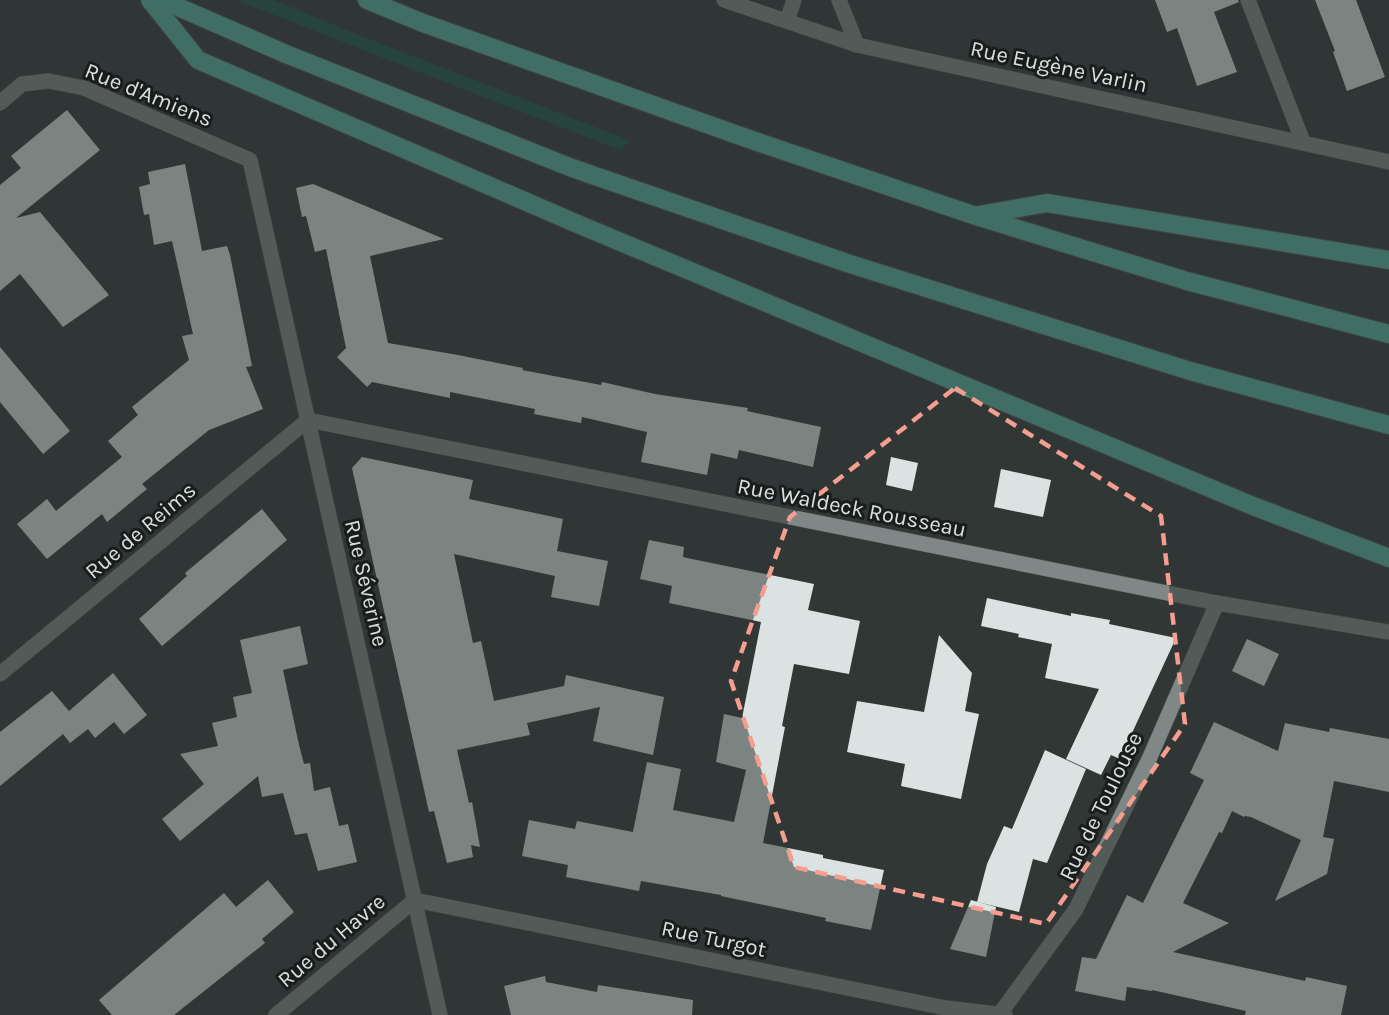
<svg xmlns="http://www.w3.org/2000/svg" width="1389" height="1015" viewBox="0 0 1389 1015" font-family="Karla,sans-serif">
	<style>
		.green { fill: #1c5249 }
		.building { fill: #dae3e1 }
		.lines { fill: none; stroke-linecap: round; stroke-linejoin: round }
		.minor-casing { stroke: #4f5453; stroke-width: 16 }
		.motorway-casing { stroke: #4f5453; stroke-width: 20 }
		.minor { stroke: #7f8886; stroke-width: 15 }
		.motorway { stroke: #55b2a1; stroke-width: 18 }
		.marked { fill: none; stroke: #f59d8e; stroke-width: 4.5; stroke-dasharray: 12 8; stroke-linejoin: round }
		.labels { text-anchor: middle; stroke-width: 6; stroke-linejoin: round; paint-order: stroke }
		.street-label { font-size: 22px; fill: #dbe0df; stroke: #1a1d1d }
	</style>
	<rect width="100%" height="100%" fill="#303735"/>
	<polygon class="green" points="236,0 274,0 346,30 631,141 620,150 404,66"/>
	<g class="building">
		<polygon points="1155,0 1238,0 1239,2 1214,12 1237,72 1197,86 1177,28 1167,32"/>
		<polygon points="1315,0 1356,0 1385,77 1347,91 1333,52 1335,51"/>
		<polygon points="67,110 100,150 16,218 40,212 109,295 63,327 20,274 0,291 0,185 21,168 11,156"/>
		<polygon points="185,164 202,251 227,246 230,255 252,366 246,367 263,409 209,430 142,484 147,489 107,522 102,514 47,559 17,524 47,499 56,511 122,457 108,441 138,415 132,407 189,360 182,336 193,334 172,241 154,245 149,214 144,215 139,187 150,184 148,172"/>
		<polygon points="313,184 444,239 370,256 388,343 458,355 523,368 522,370 601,385 602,382 655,394 748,408 747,411 821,427 813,467 739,450 737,459 711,453 707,475 641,462 647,432 582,417 581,423 534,414 535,409 450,392 450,398 372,382 367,387 337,357 346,348 326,249 315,252 306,216 302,217 296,188"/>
		<polygon points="0,347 70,431 43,454 0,402"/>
		<polygon points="362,457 473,480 469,499 563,519 557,551 608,561 599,606 551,597 555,576 454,554 473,643 481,641 494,701 564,686 566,675 664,697 653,755 593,741 600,707 527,723 530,735 457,750 469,803 472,802 480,847 471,845 473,857 447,863 434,811 429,812 352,468"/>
		<polygon points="891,457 918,463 912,491 886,485"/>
		<polygon points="1001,469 1051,480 1043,517 994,507"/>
		<polygon points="262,509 287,540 162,646 139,619 187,576 185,573"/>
		<polygon points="649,540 684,547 683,557 692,559 814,584 808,610 860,621 849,674 794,664 782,726 785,727 763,843 823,855 823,858 884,870 871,930 825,921 826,918 721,896 721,895 641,881 639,891 566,877 568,865 522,856 529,820 575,829 577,821 633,832 647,762 681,769 673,810 734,822 746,770 716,762 724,714 742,718 761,622 669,603 672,586 640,579"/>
		<polygon points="987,598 1071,616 1071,613 1110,620 1109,624 1176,638 1120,759 1111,755 1101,775 1066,759 1099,689 1045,678 1052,644 1018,637 1019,634 981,626"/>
		<polygon points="300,626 308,664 283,670 299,745 304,764 310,763 314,791 330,787 339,826 348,824 357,862 318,871 307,833 295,835 283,793 262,797 258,776 180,841 162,819 204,784 180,754 218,746 212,723 237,717 233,697 252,693 240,640"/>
		<polygon points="939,635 972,673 965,711 979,714 961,799 901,786 905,764 847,752 857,701 924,712"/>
		<polygon points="1247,639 1279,654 1264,686 1232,671"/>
		<polygon points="113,673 147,715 124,734 114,722 95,738 88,729 70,743 63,734 0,786 0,732 52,691 69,711"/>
		<polygon points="1214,722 1278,751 1285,723 1329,732 1330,728 1389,739 1389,792 1334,781 1323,837 1334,839 1327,874 1275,901 1301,840 1251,817 1245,816 1244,817 1232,811 1222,833 1219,832 1183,903 1229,923 1173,952 1305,981 1306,977 1347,986 1341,1015 1245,1015 1246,1011 1152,990 1152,991 1127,987 1125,1001 1075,991 1082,957 1096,959 1127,895 1143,903 1204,780 1190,773"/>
		<polygon points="1045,750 1086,769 1047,863 1033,859 1019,912 977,902 987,864 1004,826 1012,829"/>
		<polygon points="268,880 294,912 262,939 265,943 174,1015 112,1015 99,1000 224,893 236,907"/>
		<polygon points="971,900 996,907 986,957 950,949"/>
		<polygon points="545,976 546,982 597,992 598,985 693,1000 692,1015 511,1015 504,986"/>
	</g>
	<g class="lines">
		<g class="minor-casing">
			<g id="minor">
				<polyline points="724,0 857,45 1389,162"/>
				<polyline points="839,0 857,45"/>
				<polyline points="1248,0 1303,142"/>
				<polyline points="787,21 794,0"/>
				<polyline points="0,103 22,84 49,81 84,88 250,160 440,1015"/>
				<polyline points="308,420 1217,603 1389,632"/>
				<polyline points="0,674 308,420"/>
				<polyline points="276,1015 415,900 946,1008 1005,1015"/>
				<polyline points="999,1015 1076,909 1150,757 1217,603"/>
			</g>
		</g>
		<g class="motorway-casing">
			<g id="motorway">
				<polyline points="150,0 198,60 580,225 1253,506 1389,558"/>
				<polyline points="162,0 286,54 572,168 847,263 1190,371 1389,425"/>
				<polyline points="367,0 423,23 746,138 976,216 1187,281 1389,334"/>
				<polyline points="979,215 1047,203 1389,260"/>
			</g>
		</g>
		<use href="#minor" class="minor"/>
		<use href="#motorway" class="motorway"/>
	</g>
	<path d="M0 0H1389V1015H0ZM955,388L1161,516L1185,724L1046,924L794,867L731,681L790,517Z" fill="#303735" fill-opacity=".55" fill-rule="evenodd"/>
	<path class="marked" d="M955,388L1161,516L1185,724L1046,924L794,867L731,681L790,517Z"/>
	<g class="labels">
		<g class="street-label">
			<text transform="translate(1059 66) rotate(12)" y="8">Rue Eugène Varlin</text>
			<text transform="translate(149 94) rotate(22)" y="8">Rue d'Amiens</text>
			<text transform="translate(852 507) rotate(11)" y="8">Rue Waldeck Rousseau</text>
			<text transform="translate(140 530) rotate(-40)" y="8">Rue de Reims</text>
			<text transform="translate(367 583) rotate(77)" y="8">Rue Séverine</text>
			<text transform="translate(1100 806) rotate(-64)" y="8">Rue de Toulouse</text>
			<text transform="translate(714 938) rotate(12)" y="8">Rue Turgot</text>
			<text transform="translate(331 940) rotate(-40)" y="8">Rue du Havre</text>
		</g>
	</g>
</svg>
